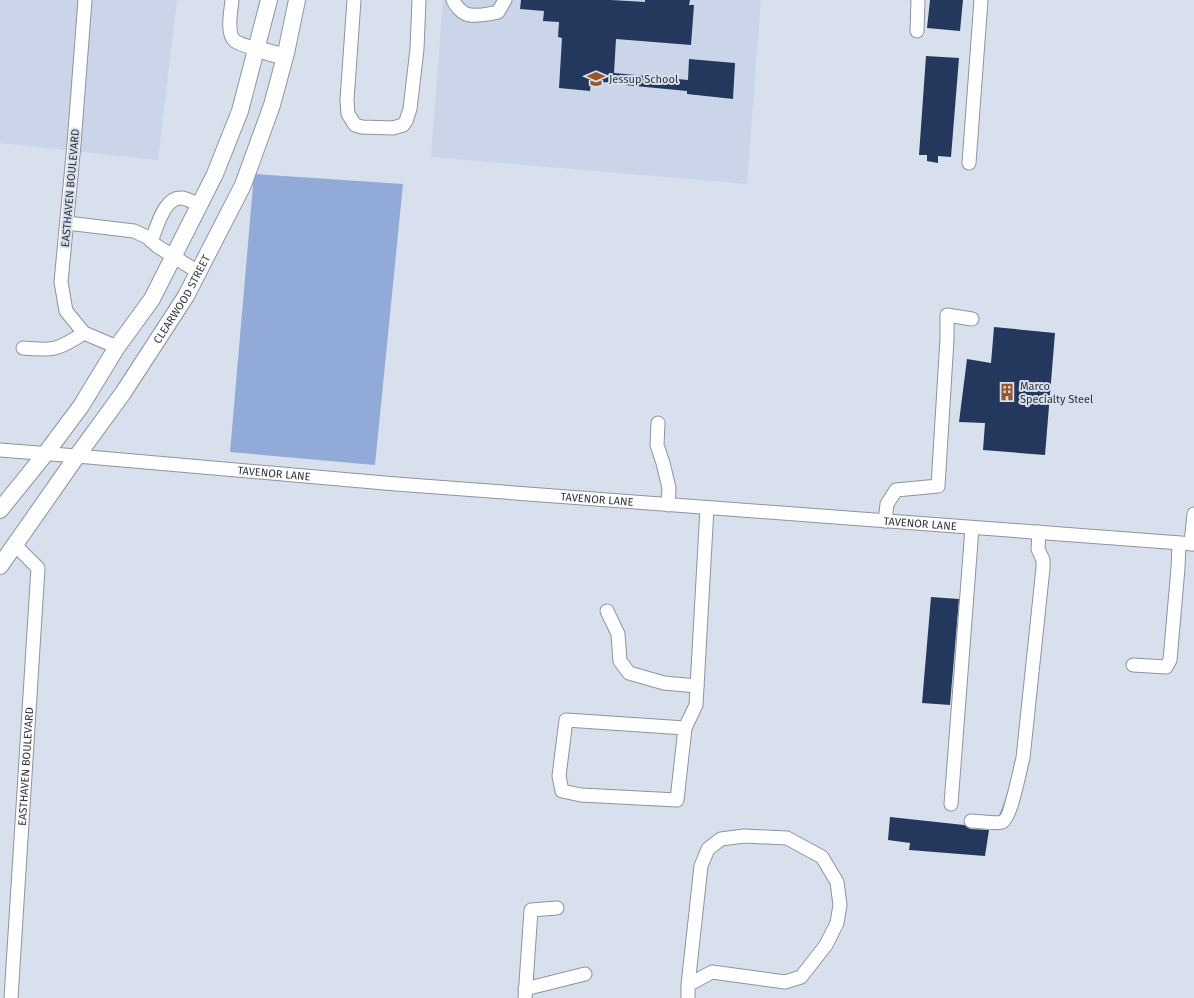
<svg xmlns="http://www.w3.org/2000/svg" width="1194" height="998" viewBox="0 0 1194 998" font-family="'Fira Sans',sans-serif">
	<style>
		.built { fill: #cad5e9 }
		.forest { fill: #92aad8 }
		.building { fill: #24385e }
		.lines { fill: none; stroke-linecap: round; stroke-linejoin: round }
		.minor-casing { stroke: #8d94a0; stroke-width: 15 }
		.major-casing { stroke: #8d94a0; stroke-width: 18 }
		.minor { stroke: #fff; stroke-width: 13 }
		.major { stroke: #fff; stroke-width: 16 }
		.labels { text-anchor: middle; stroke-width: 4; stroke-linejoin: round; paint-order: stroke }
		.poi-label { font-size: 11px; fill: #31343a; stroke: #d8e0ed; text-anchor: start }
		.street-label { font-size: 11px; fill: #31343a; stroke: #d8e0ed }
	</style>
	<rect width="100%" height="100%" fill="#d8e0ed"/>
	<g class="built">
		<polygon points="0,0 177,0 158,160 0,143"/>
		<polygon points="443,0 761,0 747,184 431,157"/>
	</g>
	<polygon class="forest" points="254,174 403,184 375,465 230,452"/>
	<g class="building">
		<polygon points="521,0 611,0 645,2 645,0 690,0 689,5 694,5 691,45 616,39 614,73 688,80 689,59 735,63 733,99 687,94 687,91 625,85 626,84 591,81 590,91 559,88 562,38 558,37 559,22 543,21 544,11 520,9"/>
		<polygon points="930,0 963,0 960,31 927,28"/>
		<polygon points="926,56 959,58 951,157 938,156 938,163 927,161 927,155 919,155"/>
		<polygon points="994,327 1055,333 1045,455 983,450 985,423 959,422 967,359 991,363"/>
		<polygon points="931,597 959,599 950,705 922,703"/>
		<polygon points="890,817 964,825 970,829 989,830 985,856 909,850 910,843 888,840"/>
	</g>
	<g class="lines">
		<g class="minor-casing">
			<g id="minor">
				<polyline points="85,0 74,144 61,282 66,311 84,333 117,347"/>
				<path d="M232,0C231,11 226,34 235,41C241,45 250,47 257,49"/>
				<polyline points="354,0 347,100 348,114 355,125 362,127 393,128 403,125 406,121 410,109 417,49 419,0"/>
				<path d="M453,0C455,5 461,12 466,14C473,17 491,14 498,12L505,0"/>
				<polyline points="917,31 918,0"/>
				<polyline points="969,163 981,0"/>
				<polyline points="67,223 134,231 147,237 157,246 198,272"/>
				<path d="M151,241C157,228 164,196 182,198C188,199 194,203 200,205"/>
				<path d="M23,348C53,351 58,350 84,333"/>
				<polyline points="658,423 657,445 663,463 669,488 668,505"/>
				<path id="s1" d="M0,450L77,456L396,484L1194,544"/>
				<polyline points="885,521 887,504 896,490 938,486 947,339 947,315 972,319"/>
				<polyline points="1191,544 1194,514"/>
				<polyline points="607,611 618,634 620,661 629,673 664,683 697,686"/>
				<polyline points="1133,665 1166,667 1170,660 1178,568 1179,543"/>
				<polyline points="685,728 566,720 559,776 562,791 581,795 677,800 685,728 696,705 707,508"/>
				<polyline points="951,804 972,528"/>
				<path d="M971,821C978,821 997,824 1002,822C1011,819 1020,768 1023,758L1043,568V560L1038,549L1039,532"/>
				<polyline points="525,989 585,974"/>
				<path id="s2" d="M11,998L38,568L15,545"/>
				<polyline points="525,998 531,910 557,908"/>
				<polyline points="688,998 688,985 701,866 708,849 721,839 744,836 787,838 822,857 837,882 840,905 837,923 826,945 801,977 785,982 712,972 688,985"/>
			</g>
		</g>
		<g class="major-casing">
			<g id="major">
				<polyline points="257,49 285,57"/>
				<polyline points="0,510 46,453 81,406 117,347 152,299 215,174 240,111 269,0"/>
				<path id="s3" d="M0,566L77,456L123,393L186,296L243,185L272,105L286,53L297,0"/>
			</g>
		</g>
		<use href="#minor" class="minor"/>
		<use href="#major" class="major"/>
	</g>
	<defs>
		<g id="school-bare" transform="scale(1.38)"><path d="M0-5L7-2L0 1L-7-2ZM-4 1L0 2.5L4 1V4Q0 6-4 4Z" fill="#9a5627" stroke="#d8e0ed" stroke-width="2.5" paint-order="stroke"/></g>
		<g id="building-bare" transform="scale(1.38)"><path d="M-4-6H4V6H1V3H-1V6H-4ZM-2.5-4.3h1.7v1.8h-1.7ZM.8-4.3h1.7v1.8H.8ZM-2.5-1h1.7V.8h-1.7ZM.8-1h1.7V.8H.8Z" fill="#9a5627" stroke="#d8e0ed" stroke-width="2.5" paint-order="stroke"/></g>
	</defs>
	<g fill-rule="evenodd">
		<use href="#school-bare" x="596" y="79"/>
		<use href="#building-bare" x="1007" y="392"/>
	</g>
	<g class="labels">
		<g class="poi-label">
			<text x="609" y="83">Jessup School</text>
			<text x="1020" y="390">Marco<tspan x="1020" dy="13">Specialty Steel</tspan></text>
		</g>
		<g class="street-label">
			<text transform="translate(70 188) rotate(-85)" y="4">EASTHAVEN BOULEVARD</text>
			<text dy="4" stroke="none"><textPath href="#s3" startOffset="323">CLEARWOOD STREET</textPath></text>
			<text dy="4" stroke="none"><textPath href="#s1" startOffset="275">TAVENOR LANE</textPath></text>
			<text dy="4" stroke="none"><textPath href="#s1" startOffset="599">TAVENOR LANE</textPath></text>
			<text dy="4" stroke="none"><textPath href="#s1" startOffset="923">TAVENOR LANE</textPath></text>
			<text dy="4" stroke="none"><textPath href="#s2" startOffset="232">EASTHAVEN BOULEVARD</textPath></text>
		</g>
	</g>
</svg>
